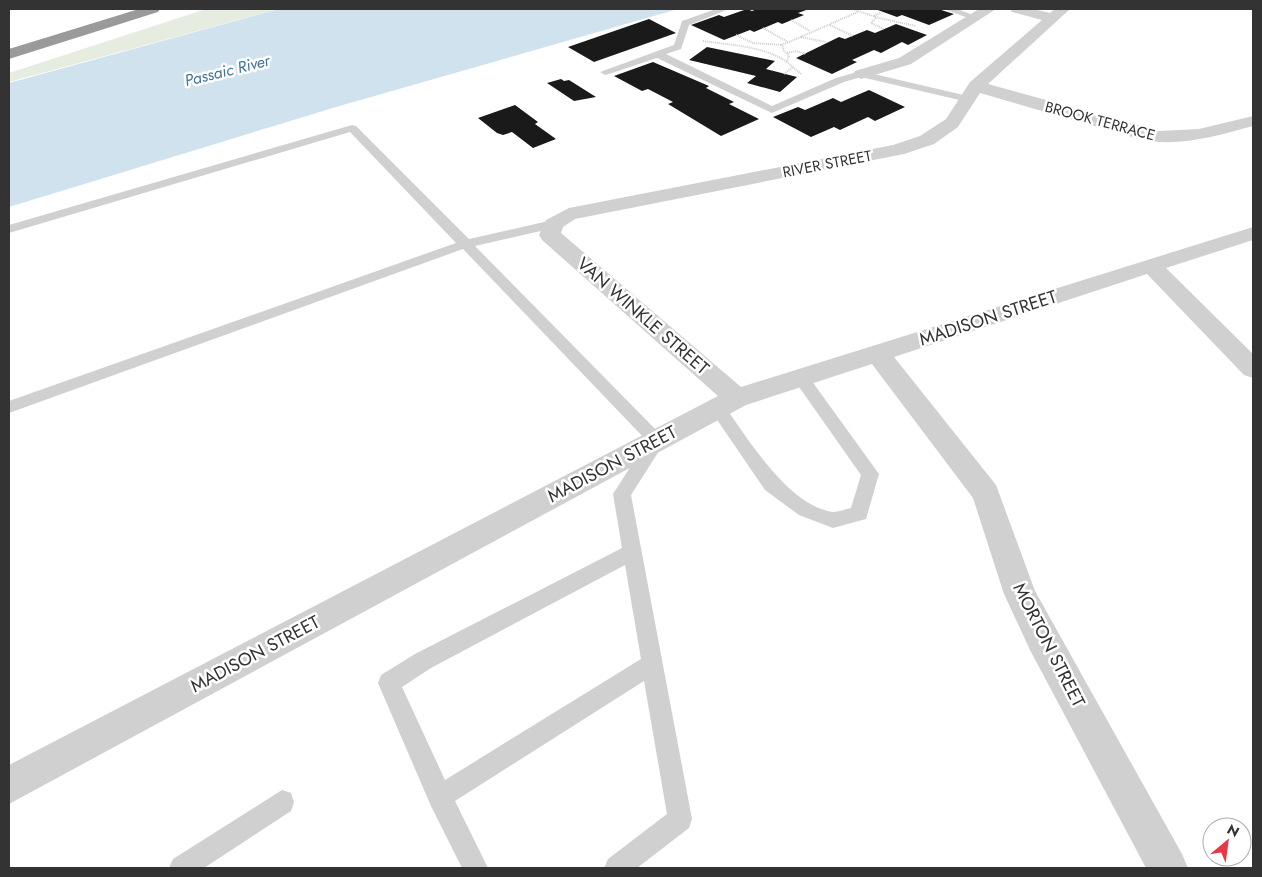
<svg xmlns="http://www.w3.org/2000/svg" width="1262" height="877" viewBox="0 0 1262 877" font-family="Jost,sans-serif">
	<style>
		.green { fill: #e6ecdf }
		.water { fill: #cfe2ee }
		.building { fill: #1a1a1a }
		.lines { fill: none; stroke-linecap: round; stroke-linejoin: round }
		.path { stroke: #cdcdcd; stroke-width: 2; stroke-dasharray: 1 1; stroke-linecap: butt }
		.lane { fill: #d0d0d0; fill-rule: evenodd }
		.street { fill: #d0d0d0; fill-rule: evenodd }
		.highway { fill: #9a9a9a; fill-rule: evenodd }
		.labels { text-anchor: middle; stroke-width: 5; stroke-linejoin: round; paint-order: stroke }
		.far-street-label { font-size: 15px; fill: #333; stroke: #fff }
		.far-water-label { font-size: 16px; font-style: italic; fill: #3f7597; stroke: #fff }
		.street-label { font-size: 18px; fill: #333; stroke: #fff }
	</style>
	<rect width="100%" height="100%" fill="#fff"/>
	<polygon class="green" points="206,9 278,9 9,82 9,73"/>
	<polygon class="water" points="279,9 678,9 336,107 9,207 9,83"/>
	<g class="building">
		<polygon points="747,9 752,11 757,9 809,9 798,13 804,15 782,24 778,22 754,32 750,30 724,40 691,25 719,15 724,17"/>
		<polygon points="875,9 938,9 954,14 929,25 902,15 897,17"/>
		<polygon points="649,19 676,33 594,62 568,47"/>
		<polygon points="896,24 927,35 908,45 902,42 881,53 874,50 852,60 857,62 832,74 796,58 839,37 845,39 867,30 875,33"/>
		<polygon points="707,47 775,61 766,69 797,77 780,92 747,83 756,76 689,60"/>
		<polygon points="653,62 709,86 706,88 734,102 729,104 759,119 721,136 668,104 673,102 648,89 642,91 614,76"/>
		<polygon points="561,79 564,81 569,80 596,97 574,101 547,83"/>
		<polygon points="869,90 905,107 875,121 868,117 840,130 834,127 811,137 773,117 798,107 805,110 833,98 841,102"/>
		<polygon points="515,105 538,122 535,124 556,139 533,148 512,132 503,135 497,133 478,118"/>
	</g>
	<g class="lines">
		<g class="path">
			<polyline points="852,9 879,18 916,26"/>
			<polyline points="874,16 882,12"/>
			<polyline points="876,18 871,23 884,29"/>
			<polyline points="791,20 810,31"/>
			<polyline points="830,25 853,36"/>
			<polyline points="763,28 788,42"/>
			<polyline points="736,35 753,43 782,45"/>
			<polyline points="801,37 826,42"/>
			<path d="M703,41C730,45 764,46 787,62"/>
			<polyline points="787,53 796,51 806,54"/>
			<polyline points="784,74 793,67"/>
			<polyline points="801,74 787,62 789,55 784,51 782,45 858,12"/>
		</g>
		<g class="lane">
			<polygon points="716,9 729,9 689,25 681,49 666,54 772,106 836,78 861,71 972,97 973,99 968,102 861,77 844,82 772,113 657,58 609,74 605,75 600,72 674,45 682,21"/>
			<polygon points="944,9 957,9 981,18 976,21"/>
			<path d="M352,125L356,126L469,239L553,220L558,221L560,224L558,227L475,246L666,440L631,495L692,819L689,828L637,868H604L608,859L667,814L644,681L455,801L488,868H462L431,806L378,683L381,675L415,654L622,548L613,494L647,441L463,249L9,413V401L456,243L350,132L9,233V225ZM625,565L641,659L445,780L402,687L431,668Z"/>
			<path d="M800,371L806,373L879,474L866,519L833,528L799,515L765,490L709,408L711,404L717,402L723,404C747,437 788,506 833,512C838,512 846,509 851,508L861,475L792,377L794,373Z"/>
			<polygon points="282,790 291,793 294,802 291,811 204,868 169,868 173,859"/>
		</g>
		<g class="street">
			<polygon points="979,9 996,9 911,64 861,79 853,74 855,71 899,58"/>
			<path d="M1010,9H1033L1050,13L1055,9H1070L988,84L1159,131L1199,129L1253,116V126C1216,136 1177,148 1139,139L980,93L958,127L934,144L904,154L575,219L563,227L561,233L741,387L1253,227V240L1166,268L1253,354V378L1244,375L1147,274L894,357L996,485L1035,591L1182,854L1188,868H1146L1030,650L1004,594L973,498L872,364L746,405L9,804V765L718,396L542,240L539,235L546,220L569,208L893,145L920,136L946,119L970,82L1042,20L1012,12Z"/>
		</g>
		<polygon class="highway" points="139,9 160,9 158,12 9,59 9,49"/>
	</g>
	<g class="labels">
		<g class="far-street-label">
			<text transform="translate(1100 121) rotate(15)" y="5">BROOK TERRACE</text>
			<text transform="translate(827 164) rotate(-11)" y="5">RIVER STREET</text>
		</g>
		<g class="far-water-label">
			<text transform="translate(227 70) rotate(-14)" y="6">Passaic River</text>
		</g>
		<g class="street-label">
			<text transform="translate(643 316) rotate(41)" y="6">VAN WINKLE STREET</text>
			<text transform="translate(988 318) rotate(-18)" y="6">MADISON STREET</text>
			<text transform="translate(612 464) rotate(-28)" y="6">MADISON STREET</text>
			<text transform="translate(1049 645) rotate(63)" y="6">MORTON STREET</text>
			<text transform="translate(255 654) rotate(-28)" y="6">MADISON STREET</text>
		</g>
	</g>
	<rect width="1262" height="877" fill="none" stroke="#333333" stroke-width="20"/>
	<g transform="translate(1227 842) rotate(29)"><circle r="24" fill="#ffffff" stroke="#adadad"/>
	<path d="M0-4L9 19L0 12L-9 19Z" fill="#e63946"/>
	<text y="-8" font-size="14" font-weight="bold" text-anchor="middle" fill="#333333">N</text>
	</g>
</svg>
